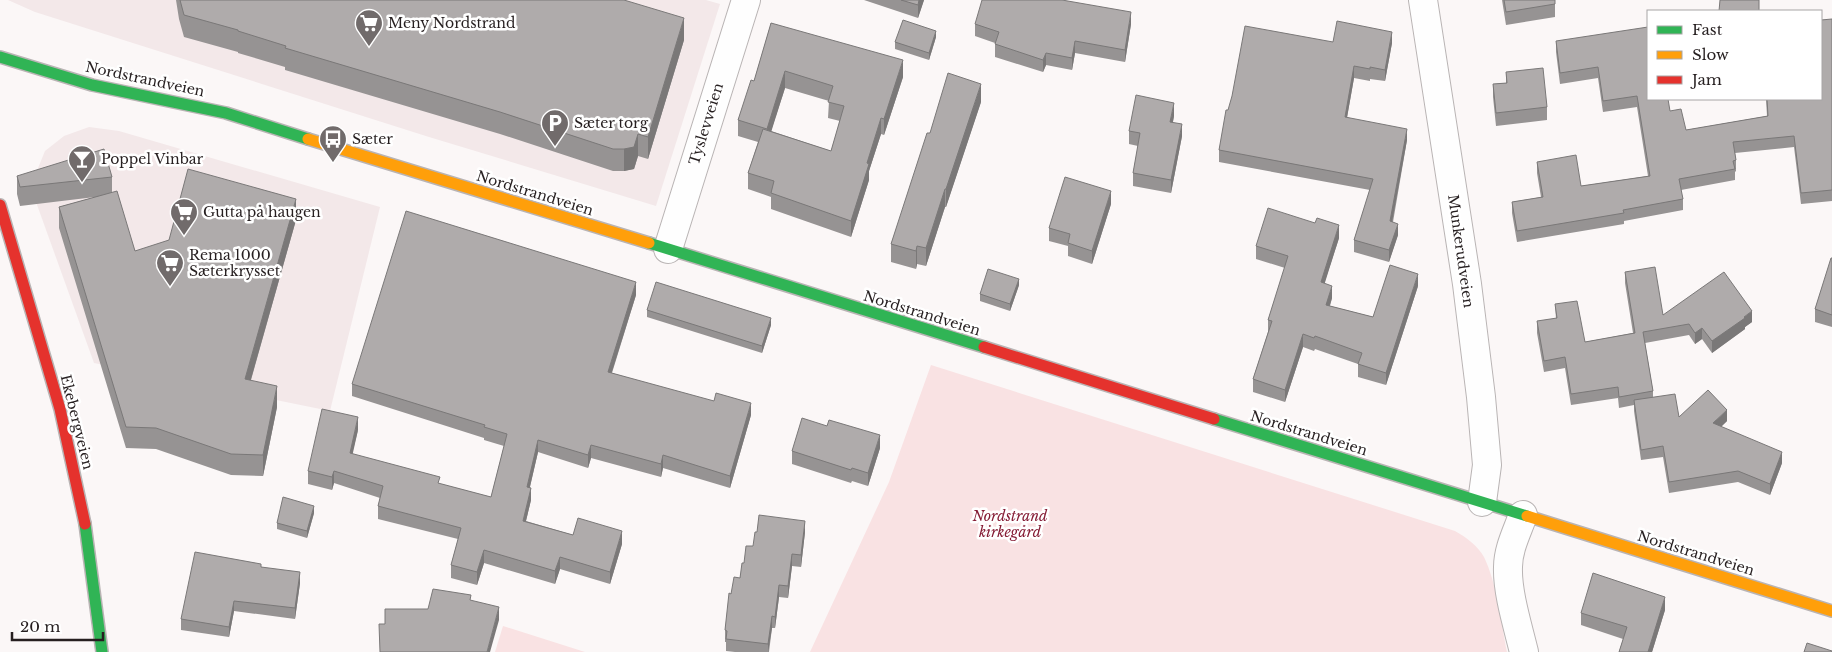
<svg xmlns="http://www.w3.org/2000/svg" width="1832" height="652" viewBox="0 0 1832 652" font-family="'Libre Baskerville',serif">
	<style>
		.built { fill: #f3e8e9 }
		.green { fill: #f9e2e3 }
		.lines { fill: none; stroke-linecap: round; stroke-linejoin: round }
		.street-casing { stroke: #b9b4b4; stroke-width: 30 }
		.fast-casing { stroke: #b9b4b4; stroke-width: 14 }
		.slow-casing { stroke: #b9b4b4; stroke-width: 14 }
		.jam-casing { stroke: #b9b4b4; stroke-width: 14 }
		.street { stroke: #fefefe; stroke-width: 28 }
		.fast { stroke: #30b455; stroke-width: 11 }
		.slow { stroke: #ff9f0a; stroke-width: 11 }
		.jam { stroke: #e5322d; stroke-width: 11 }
		.wall { fill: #969393; fill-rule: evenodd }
		.shaded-wall { fill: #7a7878 }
		.building { fill: #afabab; stroke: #7a7878 }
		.labels { text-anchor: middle; stroke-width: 5; stroke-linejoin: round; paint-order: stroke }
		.poi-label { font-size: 14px; fill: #261f20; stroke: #fff; text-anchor: start }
		.street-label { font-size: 14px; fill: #261f20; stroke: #fff }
		.park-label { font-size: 14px; font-style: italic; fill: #851c35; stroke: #fff }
	</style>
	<rect width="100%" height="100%" fill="#fbf7f7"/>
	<g class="built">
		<polygon points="8,0 706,0 720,4 656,206 429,137 35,12"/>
		<polygon points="89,127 119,131 380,207 330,411 94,363 36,202 36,173 45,151 64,136"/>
	</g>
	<g class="green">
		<path d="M931,365L1455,531C1466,537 1478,546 1484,557C1497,584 1501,622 1507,652H810L889,482Z"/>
		<polygon points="503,626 585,652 495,652"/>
	</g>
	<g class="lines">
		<g class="street-casing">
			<g id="street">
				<polyline points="1423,0 1467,284 1481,397 1487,465 1482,502"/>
				<polyline points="668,249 746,0"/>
				<path d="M1523,515C1517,532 1508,549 1508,567C1507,592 1518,627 1524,652"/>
			</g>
		</g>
		<g class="fast-casing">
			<g id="fast">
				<polyline points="0,57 92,85 226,113 308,139"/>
				<polyline points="649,243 984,347"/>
				<polyline points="1214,419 1527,516"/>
				<polyline points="85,524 102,652"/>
			</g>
		</g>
		<g class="slow-casing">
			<g id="slow">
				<polyline points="308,139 649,243"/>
				<polyline points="1527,516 1832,611"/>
			</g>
		</g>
		<g class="jam-casing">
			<g id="jam">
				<polyline points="0,205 60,409 85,524"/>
				<polyline points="984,347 1214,419"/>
			</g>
		</g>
		<use href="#street" class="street"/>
		<use href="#fast" class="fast"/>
		<use href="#slow" class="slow"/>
		<use href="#jam" class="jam"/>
	</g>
	<g class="wall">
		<polygon points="176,0 624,0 684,40 648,159 638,156 634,169 624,171 613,171 500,134 285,70 285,67 238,53 238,52 184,37 179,19"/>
		<polygon points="864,0 924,0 918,18"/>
		<polygon points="1502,0 1555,0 1555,17 1506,25"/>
		<polygon points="1832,19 1832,201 1801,204 1794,147 1735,153 1736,160 1736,171 1735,172 1735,180 1681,190 1683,199 1683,210 1624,221 1624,224 1517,242 1512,213 1512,202 1541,197 1537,173 1537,162 1581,186 1648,176 1637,107 1603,112 1598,78 1560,84 1556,52 1556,41 1670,111 1686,130 1767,116 1766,99 1821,99"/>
		<path d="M771,23L903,77L884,135L881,134L869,171V180L851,237L771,209V197L748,189V173L758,142L738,136V120L754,81ZM785,88L829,101L828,118L840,121L831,151L771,131Z"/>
		<polygon points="975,24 1131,24 1125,62 1075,53 1072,70 1046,65 1043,72 995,57 995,43 975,36"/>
		<polygon points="936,37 929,60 895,49 895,42"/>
		<polygon points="1333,42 1392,43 1385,81 1370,79 1370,81 1354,78 1347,117 1407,140 1393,222 1398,235 1389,262 1354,252 1354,240 1370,190 1219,162 1219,150 1228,110"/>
		<polygon points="1506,72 1547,107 1547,120 1496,126 1493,97 1493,84 1506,83"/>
		<polygon points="981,102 946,207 945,207 926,266 917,264 916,269 891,262 891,244 930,133"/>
		<polygon points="1174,116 1173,122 1182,136 1171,193 1133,186 1133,173 1138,146 1129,144 1129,131"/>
		<polygon points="17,176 112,177 112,193 135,251 296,220 251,380 277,407 263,476 231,475 156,449 126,448 59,228 59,207 95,197 20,206 17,194"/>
		<polygon points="1111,204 1092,264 1068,256 1068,246 1049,241 1049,228"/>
		<polygon points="1339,238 1324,284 1332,298 1330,306 1373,317 1418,286 1386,385 1358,377 1358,364 1315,349 1314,351 1303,347 1285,402 1253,392 1253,379 1268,332 1268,320 1285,268 1256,259 1256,246"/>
		<polygon points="1832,258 1832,327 1815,322 1815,309"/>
		<polygon points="1625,272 1663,315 1752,322 1745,327 1745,329 1712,353 1702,339 1695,344 1689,335 1645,343 1653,391 1653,397 1679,417 1727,421 1721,427 1782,463 1770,495 1738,482 1669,493 1663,457 1641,460 1634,411 1634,405 1619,408 1618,398 1571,405 1565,368 1544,372 1537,333 1537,321 1556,319 1555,304 1585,342 1633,333 1625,283"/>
		<polygon points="1019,285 1010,311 980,301 980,294"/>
		<polygon points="636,295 612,373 751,415 730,488 663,468 661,477 591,458 588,468 538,452 530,487 531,500 526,521 573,535 622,544 610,584 560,569 555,584 484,563 477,585 451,578 451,565 458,539 378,519 378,506 380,498 334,483 332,490 308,484 308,471 358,430 352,454 440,484 491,497 504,446 484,440 484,438 352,396 352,384"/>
		<polygon points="647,310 771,325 762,353 647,317"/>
		<polygon points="880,448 868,486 852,481 851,483 792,464 792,451"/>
		<polygon points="314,513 307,538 277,529 277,523"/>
		<polygon points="805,532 801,567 792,566 788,598 779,597 775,628 772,628 769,652 735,652 726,651 726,642 725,642 725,630 731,594 740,578 744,563"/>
		<polygon points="261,567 300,583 295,619 234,611 229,637 181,630 181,619"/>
		<polygon points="1665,610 1652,652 1619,652 1623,639 1581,625 1581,613"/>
	</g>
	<g class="shaded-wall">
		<polygon points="919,0 924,0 918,18 918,5"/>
		<polygon points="1131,12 1131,24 1125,62 1125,50"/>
		<polygon points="684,18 684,40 648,159 648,137"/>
		<polygon points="936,31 936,37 929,60 929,53"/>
		<polygon points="1392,32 1392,43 1385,81 1385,70"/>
		<polygon points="1075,41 1075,53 1072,70 1072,58"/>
		<polygon points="1046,53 1046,65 1043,72 1043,60"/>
		<polygon points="903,60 903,77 884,135 884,119"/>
		<polygon points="1354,66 1354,78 1345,129 1345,117"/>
		<polygon points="785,71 785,88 767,145 767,129"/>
		<polygon points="981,84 981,102 946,207 946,189"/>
		<polygon points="1174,103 1174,116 1170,135 1170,122"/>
		<polygon points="881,118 881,134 869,171 869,180 851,237 851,221 867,163"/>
		<polygon points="1182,124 1182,136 1171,193 1171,180"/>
		<polygon points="1407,129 1407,140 1390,233 1390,221"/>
		<polygon points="638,134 638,156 634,169 624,171 624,149"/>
		<polygon points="945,189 945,207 926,266 926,248"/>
		<polygon points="1111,191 1111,204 1092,264 1092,251"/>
		<polygon points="296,199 296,220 245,400 245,379"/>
		<polygon points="1398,224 1398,235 1389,262 1389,250"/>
		<polygon points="1339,225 1339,238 1321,295 1321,282"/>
		<polygon points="917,246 917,264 916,269 916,251"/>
		<polygon points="1418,274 1418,286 1386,385 1386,373"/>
		<polygon points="1019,279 1019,285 1010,311 1010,304"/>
		<polygon points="636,282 636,295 608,384 608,372"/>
		<polygon points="1332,286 1332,298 1326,317 1326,305"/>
		<polygon points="1752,311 1752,322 1745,327 1745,329 1712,353 1712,341"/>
		<polygon points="771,318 771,325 762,353 762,346"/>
		<polygon points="1702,328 1702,339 1695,344 1695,333"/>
		<polygon points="1303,334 1303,347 1285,402 1285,390"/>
		<polygon points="277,386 277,407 263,476 263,455"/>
		<polygon points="751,403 751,415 730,488 730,476"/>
		<polygon points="1727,410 1727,421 1713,434 1713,423"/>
		<polygon points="358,417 358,430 350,466 350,453"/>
		<polygon points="880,435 880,448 868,486 868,473"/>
		<polygon points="538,440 538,452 527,499 527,487"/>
		<polygon points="591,445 591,458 588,468 588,455"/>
		<polygon points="1782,452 1782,463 1770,495 1770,484"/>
		<polygon points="663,455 663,468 661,477 661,464"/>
		<polygon points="334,471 334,483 332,490 332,477"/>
		<polygon points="531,488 531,500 523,533 523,521"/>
		<polygon points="314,506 314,513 307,538 307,531"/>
		<polygon points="805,521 805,532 801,567 801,555"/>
		<polygon points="622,531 622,544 610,584 610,572"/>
		<polygon points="484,550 484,563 477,585 477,572"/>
		<polygon points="792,554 792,566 788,598 788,586"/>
		<polygon points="560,557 560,569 555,584 555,571"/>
		<polygon points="300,572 300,583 295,619 295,608"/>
		<polygon points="779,585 779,597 775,628 775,617"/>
		<polygon points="1665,597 1665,610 1652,652 1648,652"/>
		<polygon points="234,601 234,611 229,637 229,627"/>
		<polygon points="499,607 499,620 490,652 487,652"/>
		<polygon points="772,616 772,628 768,652 768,644"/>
	</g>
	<g class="building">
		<polygon points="180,0 624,0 684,18 648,137 638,134 634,147 624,149 613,149 500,112 285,48 286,46 238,31 238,30 184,15"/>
		<polygon points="901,0 919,0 918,5"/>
		<polygon points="982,0 1062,0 1131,12 1125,50 1075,41 1072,58 1046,53 1043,60 995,44 999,32 975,24"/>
		<polygon points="1504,0 1555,0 1555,4 1506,12"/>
		<polygon points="1720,0 1759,0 1759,11 1719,11"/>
		<polygon points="1832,19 1832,190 1801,193 1794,136 1733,142 1736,160 1733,161 1735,169 1679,179 1683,199 1623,210 1624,213 1517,231 1512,202 1543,197 1537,162 1576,155 1581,186 1650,176 1637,96 1603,101 1598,67 1560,73 1556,41 1648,27 1648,99 1668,99 1670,111 1681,109 1686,130 1768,116 1767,99 1821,99 1821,20"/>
		<polygon points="903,20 936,31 929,53 895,42"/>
		<polygon points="1337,21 1392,32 1385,70 1370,67 1370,69 1354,66 1345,117 1407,129 1390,221 1398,224 1389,250 1354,240 1373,179 1219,150 1226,110 1228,110 1232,96 1245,26 1333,42"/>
		<polygon points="771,23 903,60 884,119 881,118 867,163 869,164 851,221 771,193 774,181 748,173 763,129 831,151 844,106 828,102 833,86 785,71 767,129 738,120 751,80 754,81"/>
		<polygon points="1543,68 1547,107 1496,113 1493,84 1507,83 1506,72"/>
		<polygon points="948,73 981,84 946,189 945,189 926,248 917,246 916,251 891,244 927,133 930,133"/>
		<polygon points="1136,95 1174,103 1170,122 1182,124 1171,180 1133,173 1140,133 1129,131"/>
		<polygon points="104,149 112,177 20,187 17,176"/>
		<polygon points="188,169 296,199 245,379 277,386 263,455 231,454 156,428 126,427 59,207 117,191 135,251 169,240"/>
		<polygon points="1065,177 1111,191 1092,251 1068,243 1070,234 1049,228"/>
		<polygon points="1268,208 1315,223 1317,218 1339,225 1321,282 1332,286 1326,305 1373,317 1390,265 1418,274 1386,373 1358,364 1362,353 1315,336 1314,338 1303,334 1285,390 1253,379 1272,321 1268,320 1288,256 1256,246"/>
		<polygon points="406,211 636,282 608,372 714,401 716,393 751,403 730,476 663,455 661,464 591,445 588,455 538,440 527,487 531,488 523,521 573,535 578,518 622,531 610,572 560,557 555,571 484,550 477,572 451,565 461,528 378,506 383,486 334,471 332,477 308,471 322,409 358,417 350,453 440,477 438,483 491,497 507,434 484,427 485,425 352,384"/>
		<polygon points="1831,258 1832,258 1832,315 1815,309"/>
		<polygon points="1655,267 1663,315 1724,272 1752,311 1744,317 1745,318 1712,341 1702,328 1695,333 1689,324 1643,332 1653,391 1619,397 1618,387 1571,394 1565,357 1544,361 1537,321 1557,318 1555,304 1577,301 1585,342 1635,333 1625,272"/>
		<polygon points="988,269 1019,279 1010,304 980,294"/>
		<polygon points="656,282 771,318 762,346 647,310"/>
		<polygon points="1708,390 1727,410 1713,423 1782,452 1770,484 1738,471 1669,482 1663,446 1641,450 1634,400 1675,394 1679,417"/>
		<polygon points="802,418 827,426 829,420 880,435 868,473 852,468 851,470 792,451"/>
		<polygon points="283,497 314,506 307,531 277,523"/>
		<polygon points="759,515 805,521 801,555 792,554 788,586 779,585 775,617 772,616 768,644 726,639 727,631 725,630 729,593 731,594 734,577 740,578 742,563 744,563 746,546 753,546 755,532 757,532"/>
		<polygon points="195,552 261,564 261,567 300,572 295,608 234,601 229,627 181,619"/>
		<polygon points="1593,573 1665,597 1648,652 1619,652 1627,627 1581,613"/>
		<polygon points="433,589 471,595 470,600 499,607 487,652 380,652 379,624 385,624 385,609 428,609"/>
		<polygon points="1807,643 1832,651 1832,652 1804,652"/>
	</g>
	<defs>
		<g id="supermarket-pin" transform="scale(1.4375)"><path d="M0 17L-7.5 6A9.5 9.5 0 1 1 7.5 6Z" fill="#716b6b" stroke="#fff"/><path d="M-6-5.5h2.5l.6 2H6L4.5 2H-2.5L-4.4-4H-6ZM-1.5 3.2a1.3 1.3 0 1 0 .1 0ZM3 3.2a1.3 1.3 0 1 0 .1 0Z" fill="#fff"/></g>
		<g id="parking-pin" transform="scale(1.4375)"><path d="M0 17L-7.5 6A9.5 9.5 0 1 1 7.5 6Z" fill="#716b6b" stroke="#fff"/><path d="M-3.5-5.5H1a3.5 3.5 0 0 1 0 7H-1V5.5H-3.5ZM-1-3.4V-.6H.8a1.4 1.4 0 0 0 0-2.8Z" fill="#fff"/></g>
		<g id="bus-pin" transform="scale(1.4375)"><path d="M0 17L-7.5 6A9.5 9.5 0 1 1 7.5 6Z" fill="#716b6b" stroke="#fff"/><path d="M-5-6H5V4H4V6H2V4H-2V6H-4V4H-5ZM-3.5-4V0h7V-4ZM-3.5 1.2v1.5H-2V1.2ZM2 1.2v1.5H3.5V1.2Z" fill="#fff"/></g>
		<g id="bar-pin" transform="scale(1.4375)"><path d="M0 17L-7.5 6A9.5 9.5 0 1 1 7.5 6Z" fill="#716b6b" stroke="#fff"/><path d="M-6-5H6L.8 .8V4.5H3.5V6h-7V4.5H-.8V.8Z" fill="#fff"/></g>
	</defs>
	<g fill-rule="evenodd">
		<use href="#supermarket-pin" x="369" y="23"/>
		<use href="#parking-pin" x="555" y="123"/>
		<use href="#bus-pin" x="333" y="139"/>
		<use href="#bar-pin" x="82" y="159"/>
		<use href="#supermarket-pin" x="184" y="212"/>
		<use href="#supermarket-pin" x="170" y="263"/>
	</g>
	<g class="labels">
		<g class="poi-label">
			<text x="388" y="28">Meny Nordstrand</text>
			<text x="574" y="128">Sæter torg</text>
			<text x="352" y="144">Sæter</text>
			<text x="101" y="164">Poppel Vinbar</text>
			<text x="203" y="217">Gutta på haugen</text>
			<text x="189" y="260">Rema 1000<tspan x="189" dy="16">Sæterkrysset</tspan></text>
		</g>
		<g class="street-label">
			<text transform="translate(145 79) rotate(12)" y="5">Nordstrandveien</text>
			<text transform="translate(706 124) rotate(-73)" y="5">Tyslevveien</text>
			<text transform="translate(535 193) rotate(17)" y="5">Nordstrandveien</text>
			<text transform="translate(1461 251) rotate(82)" y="5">Munkerudveien</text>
			<text transform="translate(922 313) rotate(17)" y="5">Nordstrandveien</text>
			<text transform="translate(77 422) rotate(76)" y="5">Ekebergveien</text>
			<text transform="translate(1309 433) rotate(17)" y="5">Nordstrandveien</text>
			<text transform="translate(1696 553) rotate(17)" y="5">Nordstrandveien</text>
		</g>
		<g class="park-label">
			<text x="1010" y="521">Nordstrand<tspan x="1010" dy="16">kirkegård</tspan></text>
		</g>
	</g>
	<rect x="1647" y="10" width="175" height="90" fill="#ffffff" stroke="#a8a5a6"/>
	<rect x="1657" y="26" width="25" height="8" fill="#30b455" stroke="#a8a5a6"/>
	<text x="1692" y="35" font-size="15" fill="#261f20">Fast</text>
	<rect x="1657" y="51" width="25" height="8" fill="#ff9f0a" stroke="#a8a5a6"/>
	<text x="1692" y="60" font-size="15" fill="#261f20">Slow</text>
	<rect x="1657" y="76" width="25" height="8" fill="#e5322d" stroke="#a8a5a6"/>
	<text x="1692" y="85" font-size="15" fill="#261f20">Jam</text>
	<path d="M12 632v8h91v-8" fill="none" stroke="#261f20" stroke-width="2.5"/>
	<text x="20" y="632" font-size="15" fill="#261f20" stroke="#ffffff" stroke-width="4" paint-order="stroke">20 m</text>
</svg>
